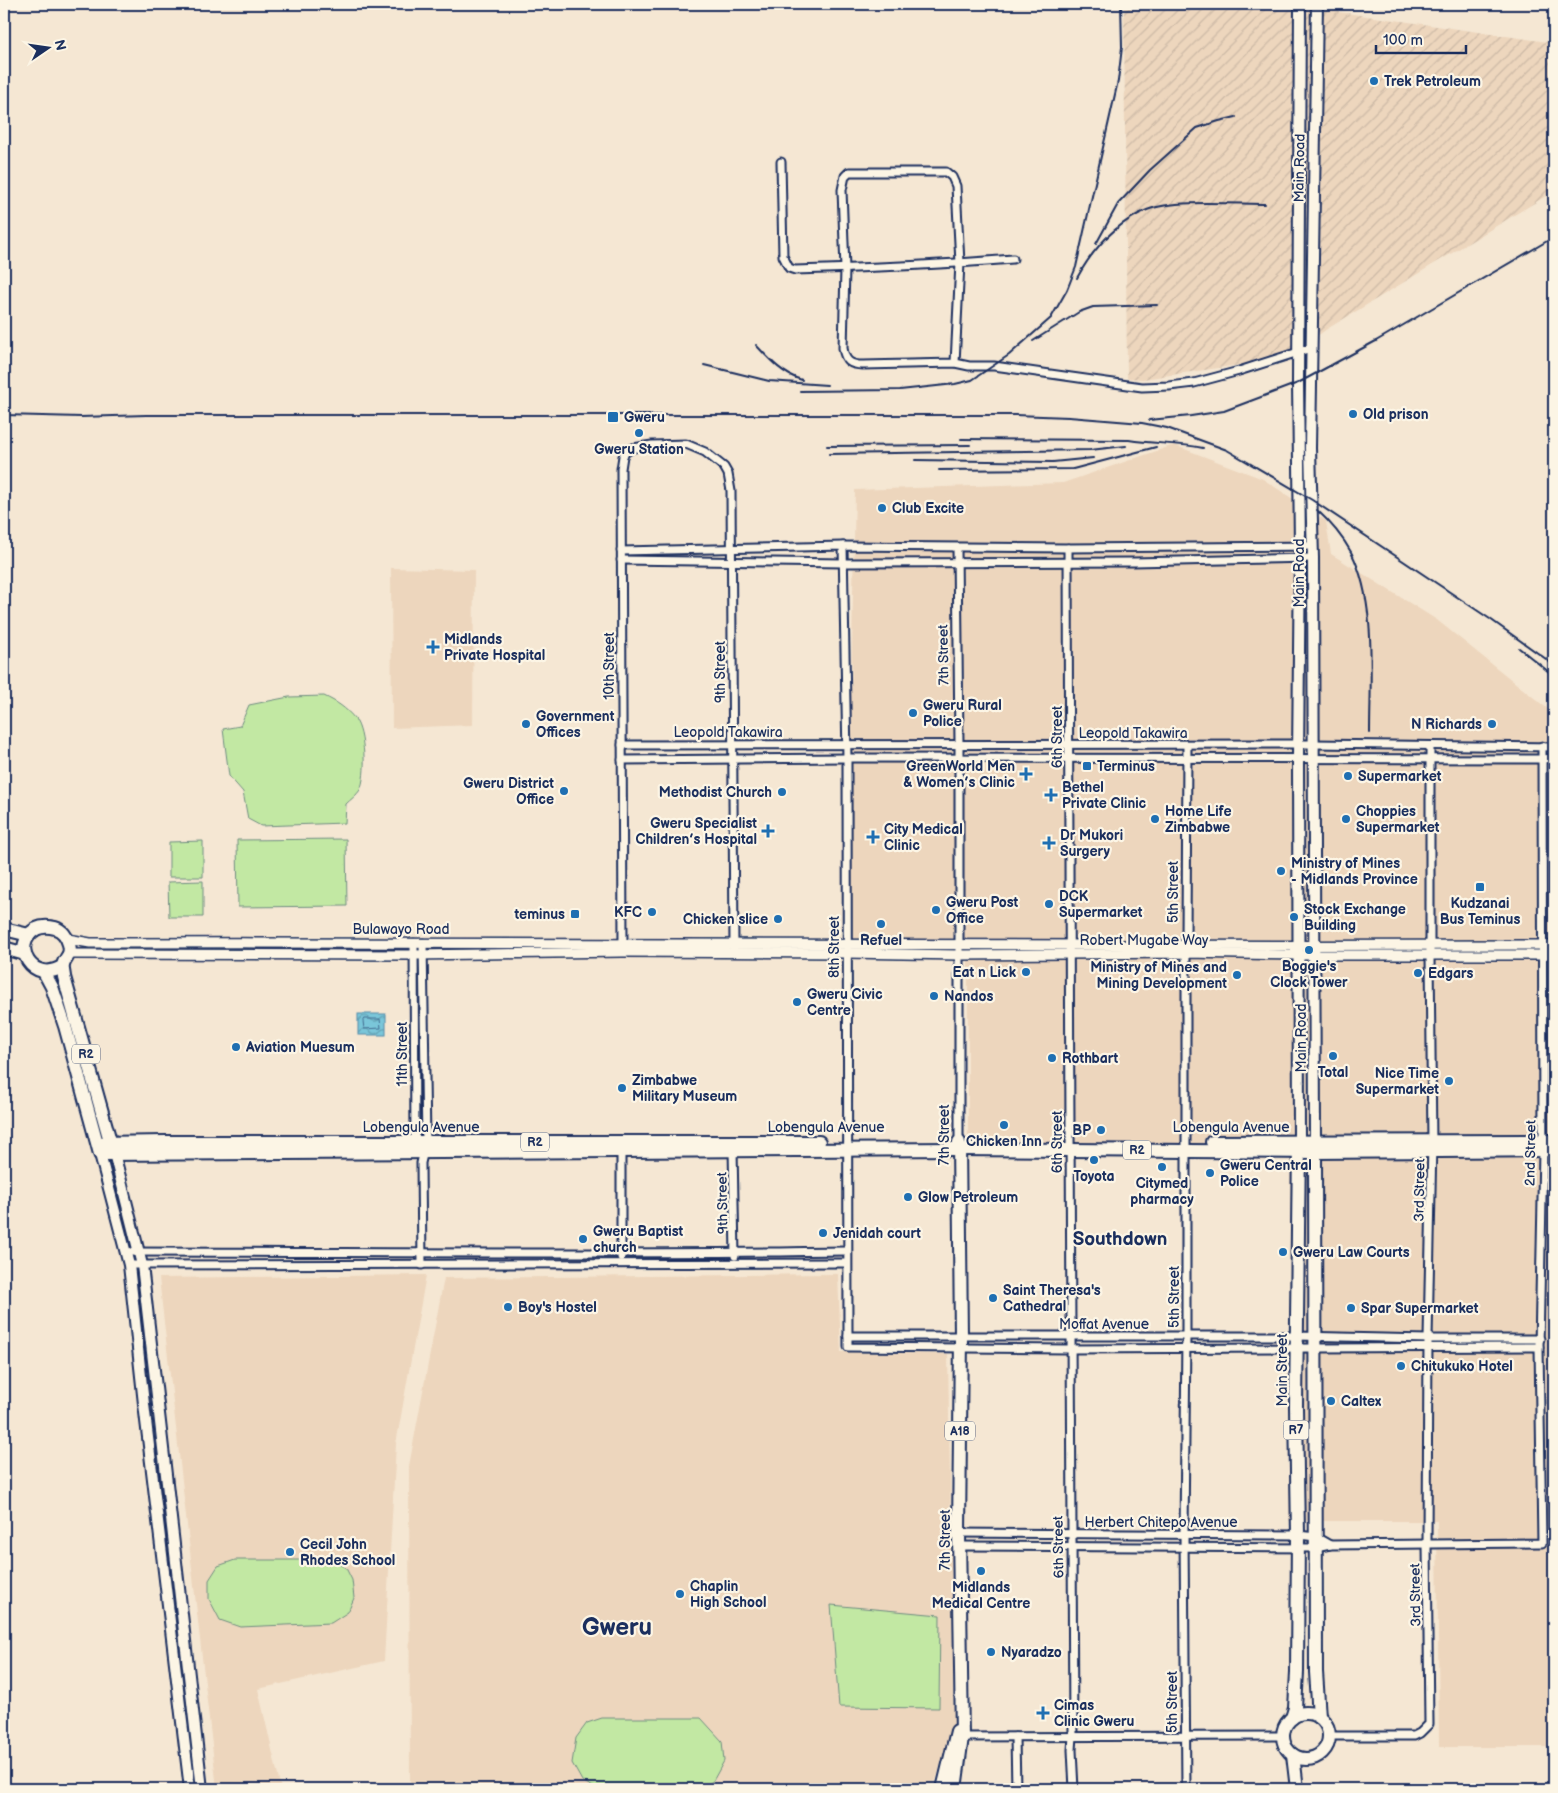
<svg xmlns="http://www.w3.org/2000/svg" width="1558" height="1793" viewBox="0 0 1558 1793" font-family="'Balsamiq Sans',sans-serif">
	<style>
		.built { fill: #edd6bd }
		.industrial { fill: url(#industrial-furrows) }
		.grass { fill: #c2e8a3; stroke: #6e8c80 }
		.water { fill: url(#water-waves); stroke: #548aa8 }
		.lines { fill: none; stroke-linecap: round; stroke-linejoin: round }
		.shore { stroke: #416b8f; stroke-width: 1 }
		.minor-casing { stroke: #1b2f5e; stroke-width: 11 }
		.tertiary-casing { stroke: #1b2f5e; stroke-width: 12 }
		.secondary-casing { stroke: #1b2f5e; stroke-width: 14 }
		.trunk-casing { stroke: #1b2f5e; stroke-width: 16 }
		.minor { stroke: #fcf5e5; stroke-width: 7 }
		.tertiary { stroke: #fcf5e5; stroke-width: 9 }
		.secondary { stroke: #fcf5e5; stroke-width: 10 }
		.trunk { stroke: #fcf5e5; stroke-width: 12 }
		.rail { stroke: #1b2f5e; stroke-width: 2 }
		.poi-dot { fill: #1f6fb2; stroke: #fcf5e5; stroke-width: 2 }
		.labels { text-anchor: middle; stroke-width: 4.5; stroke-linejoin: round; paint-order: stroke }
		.shield { fill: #fcf5e5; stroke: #5e6a86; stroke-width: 1 }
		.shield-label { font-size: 12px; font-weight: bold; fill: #1b2f5e }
		.poi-label { font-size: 14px; font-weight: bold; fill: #1b2f5e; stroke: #fcf5e5; text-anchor: start }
		.street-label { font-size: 14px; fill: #1b2f5e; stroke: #fcf5e5 }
		.district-label { font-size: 19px; font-weight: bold; fill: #1b2f5e; stroke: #fcf5e5 }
		.town-label { font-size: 24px; font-weight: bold; fill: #1b2f5e; stroke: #fcf5e5 }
	</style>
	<defs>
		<pattern id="industrial-furrows" width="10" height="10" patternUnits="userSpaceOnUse" patternTransform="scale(1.25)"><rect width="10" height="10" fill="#edd6bd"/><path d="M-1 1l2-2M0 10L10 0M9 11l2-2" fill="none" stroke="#cbb8a5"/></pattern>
		<pattern id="water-waves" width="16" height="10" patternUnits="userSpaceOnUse" patternTransform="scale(1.25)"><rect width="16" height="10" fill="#7ac6d9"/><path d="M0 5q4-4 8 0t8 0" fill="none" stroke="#63a1b3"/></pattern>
	</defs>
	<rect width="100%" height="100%" fill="#f5e7d3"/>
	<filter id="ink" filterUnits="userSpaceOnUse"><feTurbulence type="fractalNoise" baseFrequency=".02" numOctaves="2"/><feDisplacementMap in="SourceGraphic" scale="10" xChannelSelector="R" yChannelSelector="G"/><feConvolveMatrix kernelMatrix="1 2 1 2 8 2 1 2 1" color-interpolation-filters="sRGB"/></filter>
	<g filter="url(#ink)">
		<g class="built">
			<polygon points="1174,445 1263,479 1326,521 1331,554 1437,620 1554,714 1554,1747 1439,1747 1437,1521 1289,1521 1290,1156 968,1156 968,958 846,956 855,490 1063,483"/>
			<polygon points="391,568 474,570 473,725 392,728"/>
			<polygon points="838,1274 841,1352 948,1354 954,1723 933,1789 410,1789 409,1466 444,1278"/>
			<polygon points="426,1275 396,1444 384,1661 258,1689 281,1789 217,1789 159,1278"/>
		</g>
		<polygon class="industrial" points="1139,4 1338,4 1339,12 1554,43 1554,191 1327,329 1287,358 1143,379 1127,378 1124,5 1139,6"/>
		<g class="grass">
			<path d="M324,696C337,702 346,708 355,719C365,732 367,775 360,790C357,795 350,800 346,804L345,823L261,826L248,819L243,792L229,776L223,729L240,726L249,705L289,697Z"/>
			<polygon points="346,839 347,906 238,907 237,840"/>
			<polygon points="203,841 203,877 169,877 169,842"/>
			<polygon points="203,881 203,917 169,917 168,882"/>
			<polygon points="235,1560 331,1560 346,1568 352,1580 354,1598 348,1612 331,1623 240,1627 220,1620 209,1599 209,1580 218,1566"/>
			<polygon points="831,1605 940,1615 939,1708 839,1707"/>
			<polygon points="602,1718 701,1718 722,1741 724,1761 713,1781 700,1789 597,1789 582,1781 572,1763 576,1738 587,1723"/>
		</g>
		<rect class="water" x="358" y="1014" width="28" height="21"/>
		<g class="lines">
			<polygon class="shore" points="364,1019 380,1019 381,1028 364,1029 363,1021"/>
			<g class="minor-casing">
				<g id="minor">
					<path d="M781,162L783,256L789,268L795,270C868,268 940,265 1013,259"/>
					<path d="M955,363L960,263L956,186L952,177L946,172H849L845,176L842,190L845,269L843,348C845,361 850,365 863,365L955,363L969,366H994L1142,387L1169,386L1194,383L1239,371L1311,348"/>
					<polyline points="843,546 847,758 848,1347 1069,1349 1539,1347"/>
					<polyline points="957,548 959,744 959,1142"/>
					<path d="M1068,548C1071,944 1068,1340 1073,1736L1072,1750L1074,1789"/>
					<polyline points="621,551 843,546 1068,548 1313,546"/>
					<polyline points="621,560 843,563 1134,562 1313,558"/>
					<polyline points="622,745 1314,744 1554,747"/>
					<polyline points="622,760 847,758 1542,759 1554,758"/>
					<polyline points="414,943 415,1145"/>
					<polyline points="623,947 621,469 623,456 626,452 633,448 652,445 686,444 705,452 724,467 728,474 731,491 734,947"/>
					<polyline points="733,1149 735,1256"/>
					<path d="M126,1252C367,1252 607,1255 847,1251"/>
					<polyline points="621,1257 621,1150"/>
					<polyline points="129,1265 847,1263"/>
					<polyline points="422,1265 421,1163 426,1142 423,943"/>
					<polyline points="848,1336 1297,1336 1428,1339 1540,1339"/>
					<polyline points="959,1533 1298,1535 1316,1537 1330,1545"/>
					<polyline points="960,1546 1316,1548 1330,1545 1542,1543 1539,1347 1543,1150 1542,746"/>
					<polyline points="1329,1736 1414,1736 1420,1733 1429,1724 1427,1545 1428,1339 1432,1143 1430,956 1430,746"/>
					<polyline points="960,1737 1283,1736"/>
					<polyline points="1015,1737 1016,1789"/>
					<polyline points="1186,1789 1184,1534 1186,1336 1186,945 1187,745"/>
				</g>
			</g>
			<g class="tertiary-casing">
				<g id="tertiary">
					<path d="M68,939L90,943H109C587,942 1065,947 1543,945L1554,947"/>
					<polyline points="69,954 414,955 623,952 847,953 959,955 1186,953 1299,955 1544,955 1554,952"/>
				</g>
			</g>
			<g class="secondary-casing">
				<g id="secondary">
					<polyline points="1299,1142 1298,758 1300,545 1298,383 1300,4"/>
					<polyline points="1315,1142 1313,558 1310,448 1317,4"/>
					<polyline points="114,1153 142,1265 202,1789"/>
					<polyline points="100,1154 129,1265 144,1404 190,1789"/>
				</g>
			</g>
			<g class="trunk-casing">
				<g id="trunk">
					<polyline points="4,929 29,935"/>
					<polyline points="4,948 25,954"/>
					<path d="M63,966C33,986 9,945 36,929C42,926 48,926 55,928C62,930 67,937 69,944C72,956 65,957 63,965C62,968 64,974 64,977L112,1148"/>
					<polyline points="44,972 52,987 65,1026 100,1154 958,1149 1315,1152 1554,1150"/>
					<polyline points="1212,1142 1554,1141"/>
					<polyline points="98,1143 165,1142 819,1142"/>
					<polyline points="1315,1144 1316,1672 1319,1717"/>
					<circle cx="1306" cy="1736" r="23"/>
					<polyline points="1292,1718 1295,1708 1297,1672 1298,1535 1296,1407 1299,1143"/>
					<polyline points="1293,1755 1297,1789"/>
					<polyline points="943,1789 957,1731"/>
					<polyline points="955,1789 962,1737 959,1533 961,1336 959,1142"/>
				</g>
			</g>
			<use href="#minor" class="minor"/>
			<use href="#tertiary" class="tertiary"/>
			<use href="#secondary" class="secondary"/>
			<use href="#trunk" class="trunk"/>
			<g class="rail">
				<polyline points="1096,244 1118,204 1150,170 1197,128 1219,121 1236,117"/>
				<path d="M1077,278C1093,249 1116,223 1147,210C1173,199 1236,204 1265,204"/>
				<polyline points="1033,341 1079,312 1093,307 1157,305"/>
				<path d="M756,345C769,359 783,375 802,380"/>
				<polyline points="704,365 769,381 827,385"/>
				<polyline points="800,391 900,390 955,384 972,380 1009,355 1051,318 1067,290 1076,267 1118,81 1122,47 1121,4"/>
				<polyline points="4,415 81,417 146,415 1015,415 1069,417 1142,423 1167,428 1227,450 1312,500 1490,619 1546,659 1554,666"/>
				<polyline points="1149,420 1191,416 1224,411 1298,383 1376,341 1554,237"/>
				<path d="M961,439L1129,440C1154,444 1179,443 1203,448"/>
				<polyline points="827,446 970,445"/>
				<polyline points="829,454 1090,450 1126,446"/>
				<polyline points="915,460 1053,462 1093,458"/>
				<polyline points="939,470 1073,469 1156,447"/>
				<path d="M1317,510C1330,522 1342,536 1351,552C1377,602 1370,678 1370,733"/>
				<polyline points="1519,648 1554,676"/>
			</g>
		</g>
	</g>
	<g class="poi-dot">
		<circle cx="1374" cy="81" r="5"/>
		<circle cx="1353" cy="414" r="5"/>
		<rect x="607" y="411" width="12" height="12" rx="2.5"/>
		<circle cx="639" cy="433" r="5"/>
		<circle cx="882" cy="508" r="5"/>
		<path d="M430.5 639.5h5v5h5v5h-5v5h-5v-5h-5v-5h5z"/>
		<circle cx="913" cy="713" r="5"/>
		<circle cx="526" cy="724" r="5"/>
		<circle cx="1492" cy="724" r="5"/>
		<rect x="1082" y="761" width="10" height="10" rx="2.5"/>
		<path d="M1023.5 766.5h5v5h5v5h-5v5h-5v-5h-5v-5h5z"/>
		<circle cx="1348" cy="776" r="5"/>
		<circle cx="564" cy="791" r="5"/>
		<circle cx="782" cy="792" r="5"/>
		<path d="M1048.5 787.5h5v5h5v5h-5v5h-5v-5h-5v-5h5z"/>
		<circle cx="1155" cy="819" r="5"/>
		<circle cx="1346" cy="819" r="5"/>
		<path d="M765.5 823.5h5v5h5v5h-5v5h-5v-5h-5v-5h5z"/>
		<path d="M870.5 829.5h5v5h5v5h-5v5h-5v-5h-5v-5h5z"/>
		<path d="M1046.5 835.5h5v5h5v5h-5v5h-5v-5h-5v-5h5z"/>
		<circle cx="1281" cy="871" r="5"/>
		<rect x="1475" y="882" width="10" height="10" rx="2.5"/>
		<circle cx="1049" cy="904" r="5"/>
		<circle cx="936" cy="910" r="5"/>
		<circle cx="652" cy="912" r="5"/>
		<rect x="570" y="909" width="10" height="10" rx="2.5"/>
		<circle cx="1294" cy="917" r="5"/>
		<circle cx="778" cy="919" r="5"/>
		<circle cx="881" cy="924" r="5"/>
		<circle cx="1309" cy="950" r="5"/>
		<circle cx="1026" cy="972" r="5"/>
		<circle cx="1418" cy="973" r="5"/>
		<circle cx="1237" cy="975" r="5"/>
		<circle cx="934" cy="996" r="5"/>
		<circle cx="797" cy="1002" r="5"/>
		<circle cx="236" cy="1047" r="5"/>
		<circle cx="1333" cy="1056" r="5"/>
		<circle cx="1052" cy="1058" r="5"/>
		<circle cx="1449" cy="1081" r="5"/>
		<circle cx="622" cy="1088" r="5"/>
		<circle cx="1004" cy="1125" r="5"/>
		<circle cx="1101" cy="1130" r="5"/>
		<circle cx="1094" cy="1160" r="5"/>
		<circle cx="1162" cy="1167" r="5"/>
		<circle cx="1210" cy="1173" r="5"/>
		<circle cx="908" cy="1197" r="5"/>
		<circle cx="823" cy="1233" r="5"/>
		<circle cx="583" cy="1239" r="5"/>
		<circle cx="1283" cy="1252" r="5"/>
		<circle cx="993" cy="1298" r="5"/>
		<circle cx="508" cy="1307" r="5"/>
		<circle cx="1351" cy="1308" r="5"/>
		<circle cx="1401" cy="1366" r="5"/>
		<circle cx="1331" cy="1401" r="5"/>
		<circle cx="290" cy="1552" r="5"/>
		<circle cx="981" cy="1571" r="5"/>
		<circle cx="680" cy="1594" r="5"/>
		<circle cx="991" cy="1652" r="5"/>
		<path d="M1040.5 1705.5h5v5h5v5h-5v5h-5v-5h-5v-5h5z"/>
	</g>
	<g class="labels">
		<g class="shield">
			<rect x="72" y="1044.5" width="28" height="19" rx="4"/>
			<rect x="521" y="1132.5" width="28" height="19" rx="4"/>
			<rect x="1123" y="1140.5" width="28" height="19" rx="4"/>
			<rect x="1283.5" y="1420.5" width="25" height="19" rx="4"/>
			<rect x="945" y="1421.5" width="30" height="19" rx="4"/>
		</g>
		<g class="shield-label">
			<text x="86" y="1058">R2</text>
			<text x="535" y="1146">R2</text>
			<text x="1137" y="1154">R2</text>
			<text x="1296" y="1434">R7</text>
			<text x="960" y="1435">A18</text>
		</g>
		<g class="poi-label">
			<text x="1384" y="86">Trek Petroleum</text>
			<text x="1363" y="419">Old prison</text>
			<text x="624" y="422">Gweru</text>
			<text x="639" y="454" text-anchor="middle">Gweru Station</text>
			<text x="892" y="513">Club Excite</text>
			<text x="444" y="644">Midlands<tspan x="444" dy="16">Private Hospital</tspan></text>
			<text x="923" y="710">Gweru Rural<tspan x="923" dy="16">Police</tspan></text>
			<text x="536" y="721">Government<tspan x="536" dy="16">Offices</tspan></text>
			<text x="1482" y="729" text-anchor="end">N Richards</text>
			<text x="1015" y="771" text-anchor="end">GreenWorld Men<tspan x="1015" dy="16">&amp; Women’s Clinic</tspan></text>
			<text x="1097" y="771">Terminus</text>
			<text x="1358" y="781">Supermarket</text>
			<text x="554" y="788" text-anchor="end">Gweru District<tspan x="554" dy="16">Office</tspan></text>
			<text x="1062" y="792">Bethel<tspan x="1062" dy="16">Private Clinic</tspan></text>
			<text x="772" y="797" text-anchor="end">Methodist Church</text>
			<text x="1165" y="816">Home Life<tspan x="1165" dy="16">Zimbabwe</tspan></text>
			<text x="1356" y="816">Choppies<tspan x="1356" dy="16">Supermarket</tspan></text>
			<text x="757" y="828" text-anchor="end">Gweru Specialist<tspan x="757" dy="16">Children’s Hospital</tspan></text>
			<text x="884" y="834">City Medical<tspan x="884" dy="16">Clinic</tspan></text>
			<text x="1060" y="840">Dr Mukori<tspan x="1060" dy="16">Surgery</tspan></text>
			<text x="1291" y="868">Ministry of Mines<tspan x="1291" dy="16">- Midlands Province</tspan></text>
			<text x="1059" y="901">DCK<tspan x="1059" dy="16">Supermarket</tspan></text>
			<text x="946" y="907">Gweru Post<tspan x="946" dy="16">Office</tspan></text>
			<text x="1480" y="908" text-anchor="middle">Kudzanai<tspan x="1480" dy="16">Bus Teminus</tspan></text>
			<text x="1304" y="914">Stock Exchange<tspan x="1304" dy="16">Building</tspan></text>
			<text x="642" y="917" text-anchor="end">KFC</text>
			<text x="565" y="919" text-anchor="end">teminus</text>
			<text x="768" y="924" text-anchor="end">Chicken slice</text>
			<text x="881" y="945" text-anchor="middle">Refuel</text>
			<text x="1309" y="971" text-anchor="middle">Boggie's<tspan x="1309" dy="16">Clock Tower</tspan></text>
			<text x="1227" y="972" text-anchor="end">Ministry of Mines and<tspan x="1227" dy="16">Mining Development</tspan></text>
			<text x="1016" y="977" text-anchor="end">Eat n Lick</text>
			<text x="1428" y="978">Edgars</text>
			<text x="807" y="999">Gweru Civic<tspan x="807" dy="16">Centre</tspan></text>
			<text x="944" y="1001">Nandos</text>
			<text x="246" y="1052">Aviation Muesum</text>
			<text x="1062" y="1063">Rothbart</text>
			<text x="1333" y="1077" text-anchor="middle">Total</text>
			<text x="1439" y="1078" text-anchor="end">Nice Time<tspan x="1439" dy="16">Supermarket</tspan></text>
			<text x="632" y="1085">Zimbabwe<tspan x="632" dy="16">Military Museum</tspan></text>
			<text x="1091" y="1135" text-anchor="end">BP</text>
			<text x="1004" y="1146" text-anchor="middle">Chicken Inn</text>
			<text x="1220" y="1170">Gweru Central<tspan x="1220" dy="16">Police</tspan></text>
			<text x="1094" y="1181" text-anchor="middle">Toyota</text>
			<text x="1162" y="1188" text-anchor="middle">Citymed<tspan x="1162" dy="16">pharmacy</tspan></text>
			<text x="918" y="1202">Glow Petroleum</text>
			<text x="593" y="1236">Gweru Baptist<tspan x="593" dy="16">church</tspan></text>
			<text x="833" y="1238">Jenidah court</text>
			<text x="1293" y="1257">Gweru Law Courts</text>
			<text x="1003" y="1295">Saint Theresa's<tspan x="1003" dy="16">Cathedral</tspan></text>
			<text x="518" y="1312">Boy's Hostel</text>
			<text x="1361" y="1313">Spar Supermarket</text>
			<text x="1411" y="1371">Chitukuko Hotel</text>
			<text x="1341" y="1406">Caltex</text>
			<text x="300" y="1549">Cecil John<tspan x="300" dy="16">Rhodes School</tspan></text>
			<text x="690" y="1591">Chaplin<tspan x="690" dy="16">High School</tspan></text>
			<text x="981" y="1592" text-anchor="middle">Midlands<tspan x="981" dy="16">Medical Centre</tspan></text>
			<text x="1001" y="1657">Nyaradzo</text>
			<text x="1054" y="1710">Cimas<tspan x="1054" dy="16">Clinic Gweru</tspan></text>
		</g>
		<g class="street-label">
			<text transform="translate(1299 168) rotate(-89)" y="5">Main Road</text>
			<text transform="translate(1299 573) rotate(-90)" y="5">Main Road</text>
			<text transform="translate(943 655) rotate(-91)" y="5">7th Street</text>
			<text transform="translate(609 666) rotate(-90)" y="5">10th Street</text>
			<text transform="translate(720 672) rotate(-90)" y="5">9th Street</text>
			<text x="728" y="737">Leopold Takawira</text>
			<text x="1133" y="738">Leopold Takawira</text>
			<text transform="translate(1057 737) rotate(-90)" y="5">6th Street</text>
			<text transform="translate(1173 892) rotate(-90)" y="5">5th Street</text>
			<text x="401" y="934">Bulawayo Road</text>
			<text x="1144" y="945">Robert Mugabe Way</text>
			<text transform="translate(834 947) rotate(-90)" y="5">8th Street</text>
			<text transform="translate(1301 1038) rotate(-90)" y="5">Main Road</text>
			<text transform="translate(402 1054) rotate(-90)" y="5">11th Street</text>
			<text x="421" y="1132">Lobengula Avenue</text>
			<text x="826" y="1132">Lobengula Avenue</text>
			<text x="1231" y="1132">Lobengula Avenue</text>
			<text transform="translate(944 1135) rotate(-90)" y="5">7th Street</text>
			<text transform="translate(1057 1142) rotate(-90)" y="5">6th Street</text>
			<text transform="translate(1530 1153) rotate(-89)" y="5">2nd Street</text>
			<text transform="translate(1419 1190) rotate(-89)" y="5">3rd Street</text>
			<text transform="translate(722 1203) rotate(-91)" y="5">9th Street</text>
			<text transform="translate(1174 1297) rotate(-90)" y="5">5th Street</text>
			<text x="1104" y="1329">Moffat Avenue</text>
			<text transform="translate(1282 1370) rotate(-90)" y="5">Main Street</text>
			<text x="1161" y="1527">Herbert Chitepo Avenue</text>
			<text transform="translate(945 1540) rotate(-90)" y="5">7th Street</text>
			<text transform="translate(1058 1547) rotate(-91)" y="5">6th Street</text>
			<text transform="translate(1415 1595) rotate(-91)" y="5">3rd Street</text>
			<text transform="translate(1172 1702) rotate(-90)" y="5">5th Street</text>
		</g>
		<g class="district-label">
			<text x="1120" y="1245">Southdown</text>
		</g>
		<g class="town-label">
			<text x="617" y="1635">Gweru</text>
		</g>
	</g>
	<rect width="1558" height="1793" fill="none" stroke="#fcf5e5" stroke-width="20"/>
	<rect x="10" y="10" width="1538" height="1773" fill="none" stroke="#1b2f5e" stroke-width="2" filter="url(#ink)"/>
	<g transform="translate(48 48) rotate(77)" stroke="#fcf5e5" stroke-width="4" paint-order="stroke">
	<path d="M0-4L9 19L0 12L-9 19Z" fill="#1b2f5e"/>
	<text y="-8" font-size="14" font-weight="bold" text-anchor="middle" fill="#1b2f5e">N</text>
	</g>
	<path d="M1376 45v8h90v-8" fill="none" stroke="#1b2f5e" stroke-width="2.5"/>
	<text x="1383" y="45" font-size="15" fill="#1b2f5e" stroke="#fcf5e5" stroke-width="4" paint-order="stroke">100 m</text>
</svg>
